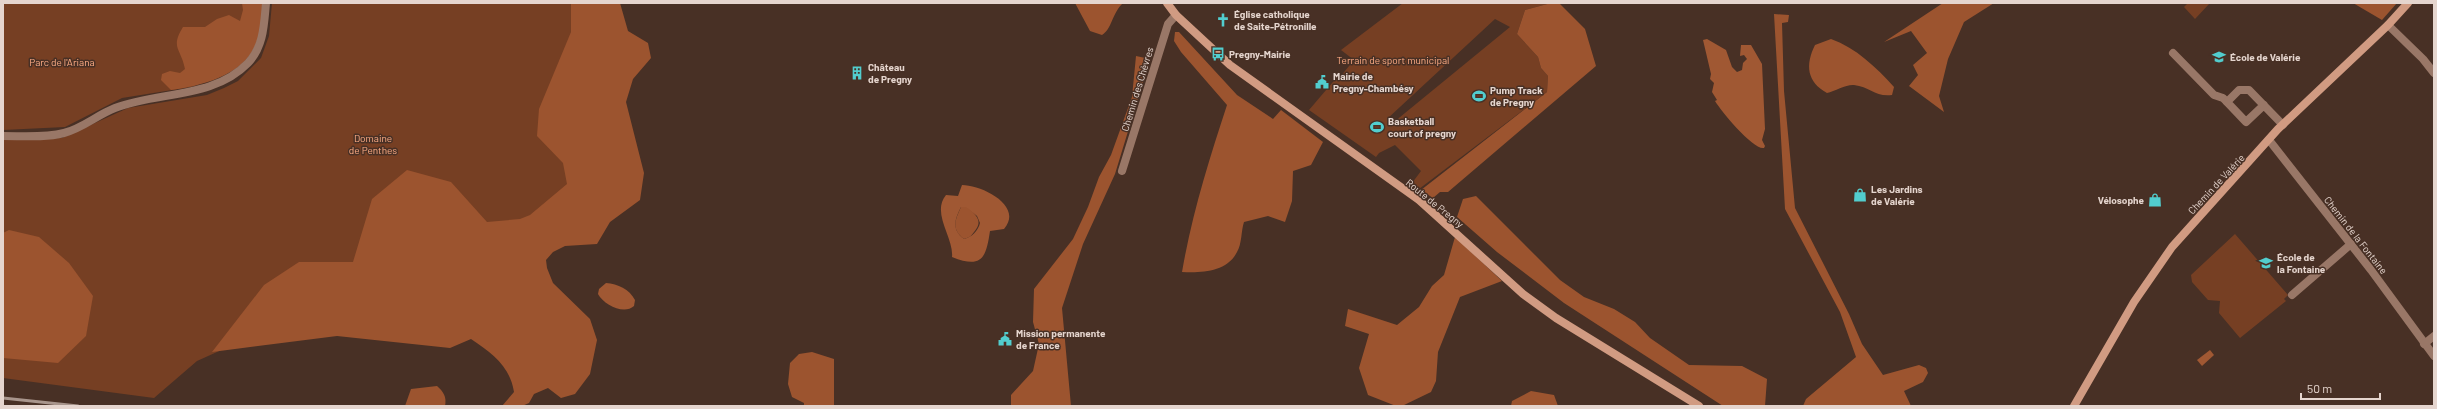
<svg xmlns="http://www.w3.org/2000/svg" width="2437" height="409" viewBox="0 0 2437 409" font-family="Barlow,sans-serif">
	<style>
		.green { fill: #763f23; fill-rule: evenodd }
		.forest { fill: #9c542f }
		.water { fill: #a05833; fill-rule: evenodd }
		.lines { fill: none; stroke-linecap: round; stroke-linejoin: round }
		.street { stroke: #997767; stroke-width: 8 }
		.secondary { stroke: #d19b82; stroke-width: 8 }
		.rail { stroke: #a8958c; stroke-width: 3 }
		.labels { text-anchor: middle; stroke-width: 3; stroke-linejoin: round; paint-order: stroke }
		.poi-label { font-size: 10px; font-weight: bold; fill: #e5d5ce; stroke: #483025; text-anchor: start }
		.park-label { font-size: 10px; fill: #ffad85; stroke: #483025 }
		.street-label { font-size: 10px; fill: #e5d5ce; stroke: #483025 }
	</style>
	<rect width="100%" height="100%" fill="#483025"/>
	<g class="green">
		<polygon points="3,3 263,3 235,68 225,74 191,87 122,98 65,127 3,130"/>
		<polygon points="272,3 594,3 569,211 237,343 197,361 154,398 3,378 3,139 62,138 128,108 207,95 224,88 238,81 261,58 269,36"/>
		<path d="M1403,3H1551L1525,10L1517,34L1538,57L1541,68L1548,76L1547,92L1419,189L1412,183L1421,171L1395,145L1379,153L1376,157L1309,110L1338,76L1340,77L1354,60L1341,50ZM1495,19L1510,27L1394,122L1387,119Z"/>
		<polygon points="2188,3 2210,3 2195,19 2184,7"/>
		<polygon points="2235,234 2288,295 2284,299 2286,301 2240,338 2219,313 2220,301 2208,300 2192,282 2191,275"/>
	</g>
	<g class="forest">
		<path d="M242,3H263C262,16 261,33 255,46C242,76 200,86 171,90L161,80L162,74L170,71L180,73L185,69C181,48 170,48 183,27H205L217,19L229,15L240,21L243,10Z"/>
		<path d="M571,3H620L628,31L648,43L651,58L633,79L626,102L644,173L640,200L610,222L597,244L565,246L553,252L546,260L547,268L553,283L590,319L597,340L590,374L575,394L561,398L548,388L534,394L529,403L522,406H502L514,392C510,366 492,353 471,339L450,348L337,336L212,352L264,285L299,262H353L372,199L407,170L451,182L487,222L520,219L530,215L567,184L563,163L537,136L539,109L571,32Z"/>
		<path d="M1075,3H1123C1112,13 1112,29 1102,35L1090,31Z"/>
		<polygon points="1551,3 1559,3 1585,29 1596,66 1448,192 1440,192 1433,198 1421,190 1547,92 1548,76 1541,68 1538,57 1517,34 1525,10"/>
		<polygon points="1943,3 1994,3 1964,22 1948,59 1939,96 1944,112 1909,86 1918,75 1913,65 1927,53 1911,31 1884,42"/>
		<polygon points="2353,3 2397,3 2382,20"/>
		<polygon points="1774,14 1789,15 1788,22 1782,23 1784,91 1795,208 1849,314 1862,344 1883,375 1919,365 1926,368 1928,373 1923,382 1904,391 1911,406 1803,406 1806,399 1856,357 1840,312 1785,209"/>
		<path d="M1175,32H1179L1237,95L1273,119L1281,110L1323,142L1311,165L1293,171L1292,201L1285,222L1268,216L1244,222C1241,231 1242,244 1237,252C1227,272 1202,273 1182,272C1192,214 1209,160 1227,105L1181,52L1174,41Z"/>
		<path d="M1831,39C1856,48 1876,67 1894,87L1892,95C1875,97 1870,87 1854,85C1847,84 1835,91 1827,93C1807,82 1805,65 1815,45Z"/>
		<polygon points="1136,56 1150,59 1115,174 1083,244 1062,308 1071,406 1010,406 1011,405 1011,395 1033,371 1039,344 1033,322 1034,289 1073,239 1088,207 1099,177 1111,155 1132,97"/>
		<polygon points="1476,196 1560,280 1584,297 1614,309 1635,322 1650,338 1689,365 1742,366 1767,379 1765,406 1723,406 1564,303 1497,252 1457,217 1463,199"/>
		<path d="M966,206C976,215 984,221 974,232C970,237 970,237 964,239C951,229 955,220 961,207Z"/>
		<polygon points="9,230 39,237 69,263 93,296 86,336 58,363 3,358 3,233"/>
		<polygon points="1455,237 1502,281 1460,297 1438,352 1436,381 1431,392 1402,406 1396,406 1368,395 1359,368 1369,334 1345,326 1348,309 1397,325 1419,307 1432,286 1444,275"/>
		<polygon points="812,352 834,359 834,406 804,406 804,403 792,397 788,384 790,363 799,354"/>
		<path d="M437,386C443,391 447,397 445,406H405L411,389Z"/>
		<polygon points="1531,391 1554,395 1558,406 1511,406 1512,401"/>
	</g>
	<g class="water">
		<path d="M1707,39L1726,50L1732,67L1737,72L1742,70L1743,63L1747,59L1744,55L1740,56L1741,45H1751L1762,64L1765,129L1762,140L1765,146L1764,148C1753,150 1721,111 1715,101L1717,100L1712,92L1714,83L1710,79L1711,74L1703,40Z"/>
		<path d="M962,185C982,185 1024,206 1004,229L990,231C986,258 982,269 952,257C954,238 931,213 946,195L958,196ZM961,207H966L977,216L980,223C978,231 972,237 964,239C951,229 955,219 961,207Z"/>
		<path d="M606,283C618,284 629,289 635,300L634,306C624,315 604,305 598,294L599,289Z"/>
		<polygon points="2210,350 2214,355 2202,366 2197,360"/>
	</g>
	<g class="lines">
		<g class="street">
			<polyline points="2388,25 2423,59 2434,73"/>
			<polyline points="2173,53 2214,95 2223,98 2227,102"/>
			<polyline points="2264,105 2246,122 2227,102 2239,90 2249,90 2283,125"/>
			<path d="M3,136C23,136 44,138 64,133C83,128 97,115 115,108C159,91 213,99 248,63C264,46 264,24 266,3"/>
			<polyline points="2269,140 2371,270 2434,356"/>
			<polyline points="1122,171 1168,24 1176,15"/>
			<polyline points="2292,295 2351,244"/>
			<polyline points="2424,344 2434,336"/>
		</g>
		<g class="secondary">
			<polyline points="1167,3 1176,15 1230,65 1419,200 1523,294 1556,318 1699,406"/>
			<polyline points="2074,406 2134,302 2172,247 2278,129 2388,25 2408,3"/>
		</g>
		<polyline class="rail" points="3,398 78,406"/>
	</g>
	<defs>
		<g id="church-bare" transform="scale(1.08)"><path d="M-1.2-6h2.4v3.5h3.3v2.4h-3.3V6h-2.4V-.1h-3.3v-2.4h3.3Z" fill="#52cdce" stroke="#483025" stroke-width="2.5" paint-order="stroke"/></g>
		<g id="bus-bare" transform="scale(1.08)"><path d="M-5-6H5V4H4V6H2V4H-2V6H-4V4H-5ZM-3.5-4V0h7V-4ZM-3.5 1.2v1.5H-2V1.2ZM2 1.2v1.5H3.5V1.2Z" fill="#52cdce" stroke="#483025" stroke-width="2.5" paint-order="stroke"/></g>
		<g id="school-bare" transform="scale(1.08)"><path d="M0-5L7-2L0 1L-7-2ZM-4 1L0 2.5L4 1V4Q0 6-4 4Z" fill="#52cdce" stroke="#483025" stroke-width="2.5" paint-order="stroke"/></g>
		<g id="building-bare" transform="scale(1.08)"><path d="M-4-6H4V6H1V3H-1V6H-4ZM-2.5-4.3h1.7v1.8h-1.7ZM.8-4.3h1.7v1.8H.8ZM-2.5-1h1.7V.8h-1.7ZM.8-1h1.7V.8H.8Z" fill="#52cdce" stroke="#483025" stroke-width="2.5" paint-order="stroke"/></g>
		<g id="civic-bare" transform="scale(1.08)"><path d="M-.6-6.5H3V-4.5H.6V-3L4-1V1h2V6H-6V1h2V-1L-.6-3ZM-1.2 2.5V6h2.4V2.5Z" fill="#52cdce" stroke="#483025" stroke-width="2.5" paint-order="stroke"/></g>
		<g id="stadium-bare" transform="scale(1.08)"><path d="M0-5a6.5 5 0 1 0 0 10a6.5 5 0 1 0 0-10ZM-3.5-1.8h7v3.6h-7Z" fill="#52cdce" stroke="#483025" stroke-width="2.5" paint-order="stroke"/></g>
		<g id="shop-bare" transform="scale(1.08)"><path d="M-5-2.5h2.3a2.7 3.5 0 0 1 5.4 0H5L5.5 6h-11ZM-1.5-2.5h3a1.5 2.3 0 0 0-3 0Z" fill="#52cdce" stroke="#483025" stroke-width="2.5" paint-order="stroke"/></g>
	</defs>
	<g fill-rule="evenodd">
		<use href="#church-bare" x="1223" y="20"/>
		<use href="#bus-bare" x="1218" y="54"/>
		<use href="#school-bare" x="2219" y="57"/>
		<use href="#building-bare" x="857" y="73"/>
		<use href="#civic-bare" x="1322" y="82"/>
		<use href="#stadium-bare" x="1479" y="96"/>
		<use href="#stadium-bare" x="1377" y="127"/>
		<use href="#shop-bare" x="1860" y="195"/>
		<use href="#shop-bare" x="2155" y="200"/>
		<use href="#school-bare" x="2266" y="263"/>
		<use href="#civic-bare" x="1005" y="339"/>
	</g>
	<g class="labels">
		<g class="poi-label">
			<text x="1234" y="18">Église catholique<tspan x="1234" dy="12">de Saite-Pétronille</tspan></text>
			<text x="1229" y="58">Pregny-Mairie</text>
			<text x="2230" y="61">École de Valérie</text>
			<text x="868" y="71">Château<tspan x="868" dy="12">de Pregny</tspan></text>
			<text x="1333" y="80">Mairie de<tspan x="1333" dy="12">Pregny-Chambésy</tspan></text>
			<text x="1490" y="94">Pump Track<tspan x="1490" dy="12">de Pregny</tspan></text>
			<text x="1388" y="125">Basketball<tspan x="1388" dy="12">court of pregny</tspan></text>
			<text x="1871" y="193">Les Jardins<tspan x="1871" dy="12">de Valérie</tspan></text>
			<text x="2144" y="204" text-anchor="end">Vélosophe</text>
			<text x="2277" y="261">École de<tspan x="2277" dy="12">la Fontaine</tspan></text>
			<text x="1016" y="337">Mission permanente<tspan x="1016" dy="12">de France</tspan></text>
		</g>
		<g class="park-label">
			<text x="1393" y="64">Terrain de sport municipal</text>
			<text x="62" y="66">Parc de l'Ariana</text>
			<text x="373" y="142">Domaine<tspan x="373" dy="12">de Penthes</tspan></text>
		</g>
		<g class="street-label">
			<text transform="translate(1137 89) rotate(-73)" y="4">Chemin des Chèvres</text>
			<text transform="translate(2216 184) rotate(-47)" y="4">Chemin de Valérie</text>
			<text transform="translate(1435 203) rotate(39)" y="4">Route de Pregny</text>
			<text transform="translate(2356 235) rotate(52)" y="4">Chemin de la Fontaine</text>
		</g>
	</g>
	<rect width="2437" height="409" fill="none" stroke="#e5d5ce" stroke-width="8"/>
	<path d="M2301 393v6h79v-6" fill="none" stroke="#e5d5ce" stroke-width="2"/>
	<text x="2307" y="393" font-size="12" fill="#e5d5ce" stroke="#483025" stroke-width="3" paint-order="stroke">50 m</text>
</svg>
